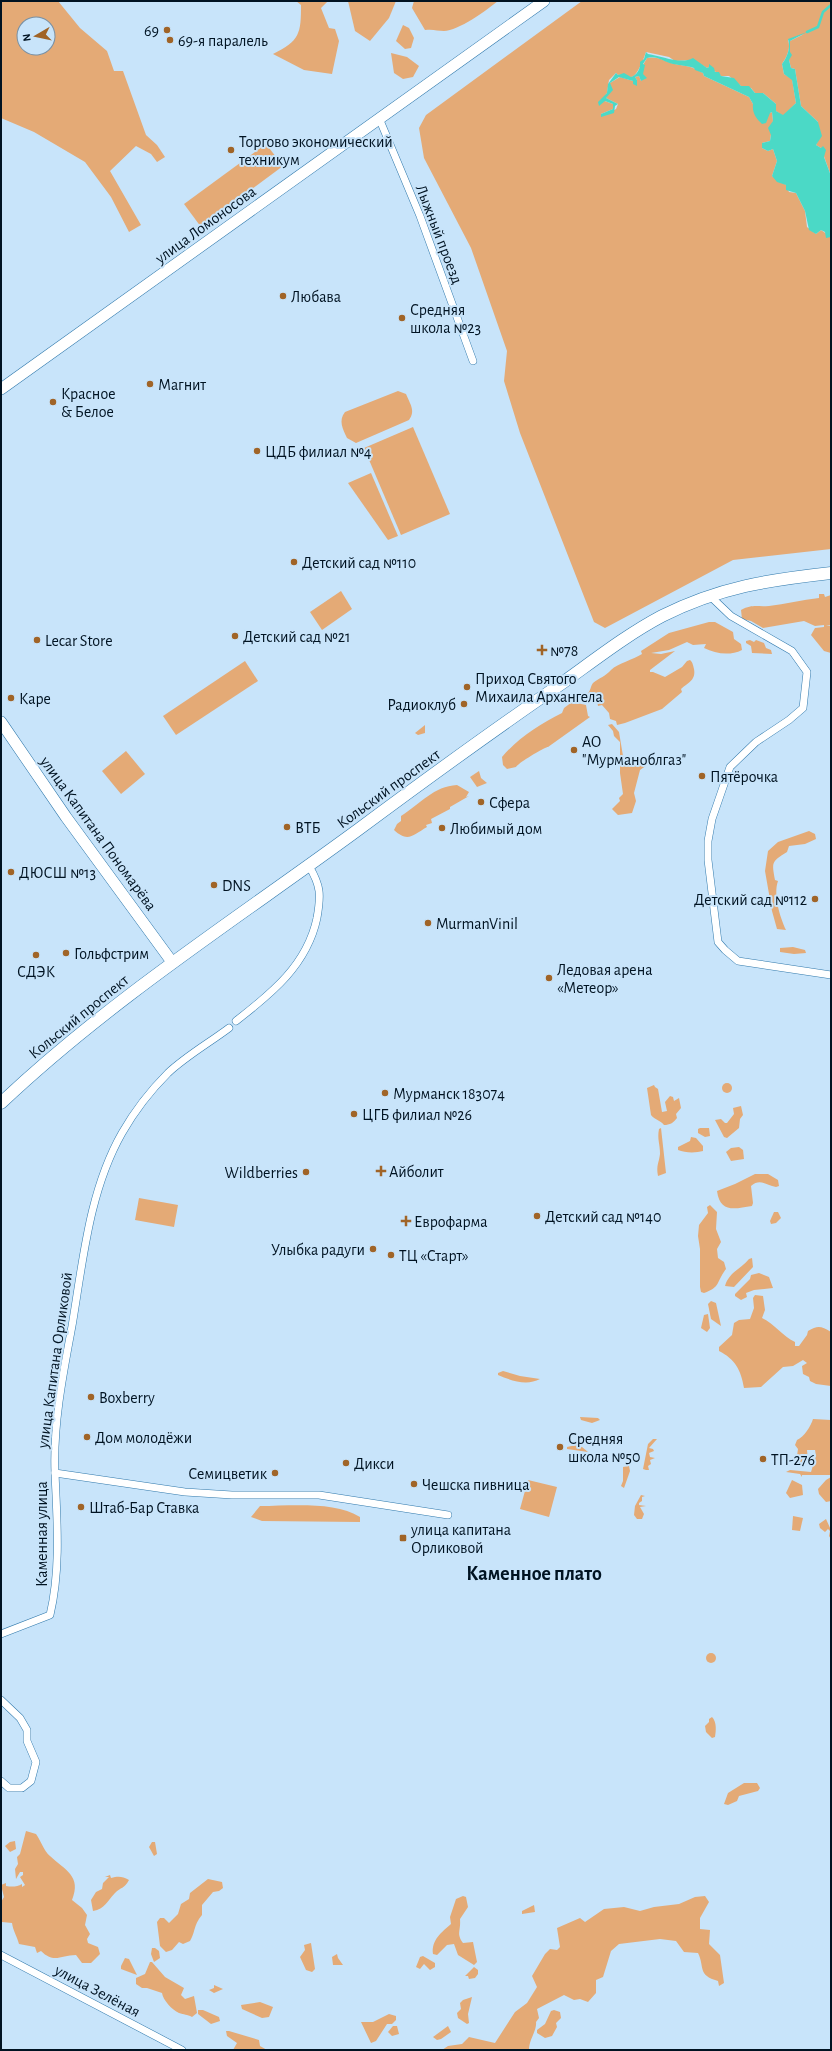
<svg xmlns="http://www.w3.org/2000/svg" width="832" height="2051" viewBox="0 0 832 2051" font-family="'Alegreya Sans',sans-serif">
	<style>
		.green { fill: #e4aa76; fill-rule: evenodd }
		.water { fill: #4bd9c6 }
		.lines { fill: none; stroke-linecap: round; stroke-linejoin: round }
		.stream { stroke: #4bd9c6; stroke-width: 2.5 }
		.street-casing { stroke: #3079ac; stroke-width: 8 }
		.secondary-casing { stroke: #3079ac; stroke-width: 12 }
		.primary-casing { stroke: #3079ac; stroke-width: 13 }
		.street { stroke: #fff; stroke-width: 7 }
		.secondary { stroke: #fff; stroke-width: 11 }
		.primary { stroke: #fff; stroke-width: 12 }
		.poi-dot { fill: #a06427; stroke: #c8e4fa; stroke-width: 1.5 }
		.labels { text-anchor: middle; stroke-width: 4; stroke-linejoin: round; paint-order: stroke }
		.poi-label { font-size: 16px; fill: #001322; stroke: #c8e4fa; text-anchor: start }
		.street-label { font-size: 16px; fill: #001322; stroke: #c8e4fa }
		.district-label { font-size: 20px; font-weight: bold; fill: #001322; stroke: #c8e4fa }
	</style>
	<rect width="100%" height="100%" fill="#c8e4fa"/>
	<g class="green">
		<path d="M1,1H58L80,28L107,51L114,71H123L146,135L157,145L165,157L157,162L151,154L136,146L110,171L141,225L129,232L111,197L85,162L34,132L1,118ZM24,24H48V48H24Z"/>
		<path d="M296,1H328L321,8L329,28L335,29L339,41L332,74L304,70L273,54C300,41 301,33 301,5Z"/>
		<polygon points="348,1 396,1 389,18 370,41 355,31"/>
		<path d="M414,1H498C487,10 458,31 444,31C437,31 434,29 425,30L412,8Z"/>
		<path d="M582,1H831V176L821,148L816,145L818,141V122L801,106L795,69L791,68L789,60L790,41L804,34L788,40C791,48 787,57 782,64L784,74L792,79L796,103L783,116L776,111V104L763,93H755L751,88L741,86L729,76H721L709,67L707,68L694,60L675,61L669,57L646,52C644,58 637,77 631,77C625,77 623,74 618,75L616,73L609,80L607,93L602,100L613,104V109L601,114H607L616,109L618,104L606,98L610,83L620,77L633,81L637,85V80L635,77L639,76L641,81L644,76L643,75V65L647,58C656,56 663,60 671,63C686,67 688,64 703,73L704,76L749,97L753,104L770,113L772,112L773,121L770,141L762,143V148L768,151L773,149L777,161L772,176L786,185L789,192L796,193L805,211L807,227L816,234L821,230L831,237V549L733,560L605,628L594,622L520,433L504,381L507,351L471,248L424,158L419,128L426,115Z"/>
		<polygon points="403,25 409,28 414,38 411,48 405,49 396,41"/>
		<polygon points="391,53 407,57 419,66 413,77 403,79 394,73"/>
		<polygon points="266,144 283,166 201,227 184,204"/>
		<path d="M398,391L406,394C410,404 416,411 409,420L356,443L347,438C343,429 338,421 345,412Z"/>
		<polygon points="413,427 450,514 401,535 364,448"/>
		<polygon points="371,473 398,536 388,540 348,483"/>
		<polygon points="341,591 352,609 322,630 310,612"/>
		<path d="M819,594H824L825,597L831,595V625H826L831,626V653L824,651L811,635L815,628L824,627V625L815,626L804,621L763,628L751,621L742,619L741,610C753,604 756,607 769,606C785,604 802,600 819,598Z"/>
		<path d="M709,622H715L733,632L734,639L741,644L742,650C730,656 716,654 704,648L706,644L693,645L687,642L669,650L651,653L661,654L675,651L650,670V672H653L665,677L682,667L687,661L690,660C693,663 693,665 694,669C696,680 689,682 681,689L682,692L662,709L625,723L617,725L616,721L610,719L609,713L602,705L598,706L597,700L591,698L592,694H587C591,691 590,687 593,683C599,678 606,676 611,670C618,663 633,660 642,654L641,651L669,633Z"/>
		<polygon points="750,640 754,642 756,640 764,643 766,648 771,650 772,654 752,653 751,646 746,643 746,641"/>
		<polygon points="245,661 258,681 176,735 163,716"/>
		<path d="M572,702L586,705L588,716L590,717L548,747C545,747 518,763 516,767L507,769L503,765L502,757C518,738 540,724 562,713L564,708Z"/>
		<polygon points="612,724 619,732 623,756 627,760 632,759 647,765 640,770 634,793 636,801 632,813 618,815 612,809 620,801 619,798 623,794 620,773 620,742 614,736 613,731 608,725"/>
		<polygon points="425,725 425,733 418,735 415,733"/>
		<polygon points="126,751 145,774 121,794 102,771"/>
		<polygon points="479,771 481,778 487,783 477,787 470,777"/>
		<path d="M457,785L469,792L466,797L469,796L450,807V809L431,819L432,823L426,825L427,827C413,835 408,843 394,830L397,824L401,821V816C420,804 434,786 457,785Z"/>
		<path d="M809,831L815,834L816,839L805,844L789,846L787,852C771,862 772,862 775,880L778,881C773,895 780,917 786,930L777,929L772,911L765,871L768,851L778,842Z"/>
		<polygon points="793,947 805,950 806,953 794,954 780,952 780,948"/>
		<circle cx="727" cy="1088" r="5"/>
		<path d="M654,1085L655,1087L658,1089L662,1112L667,1111L665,1102L670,1096L673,1097L674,1101L679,1098L681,1108L676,1114L677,1118C673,1123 670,1125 664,1125C660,1120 655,1120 651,1115L647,1088Z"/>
		<polygon points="741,1106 743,1115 740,1119 739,1128 727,1138 724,1137 715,1120 721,1119 725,1123 727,1123 734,1114 733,1108"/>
		<path d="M661,1128L666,1173L658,1176C656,1165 659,1163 660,1154C660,1144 657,1139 659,1129Z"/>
		<polygon points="700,1128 709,1128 710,1136 705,1137 698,1133 698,1129"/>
		<path d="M691,1137L696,1138L703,1146V1151C696,1153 685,1153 678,1150V1147L690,1141Z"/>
		<polygon points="739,1147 743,1150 744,1159 731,1161 726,1152 731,1148"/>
		<path d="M755,1174H768L778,1180L779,1186L776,1187C766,1185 760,1178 751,1186L753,1203L752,1206C734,1209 720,1213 717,1191L735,1184Z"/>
		<polygon points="139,1198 178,1205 174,1227 135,1220"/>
		<path d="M710,1205L717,1212L716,1229L721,1242L717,1249L718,1258L724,1262L726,1269C716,1282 721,1287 704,1293L701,1292L700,1287V1249L698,1236L699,1225L708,1213L707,1207Z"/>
		<polygon points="774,1212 778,1212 781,1218 776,1223 771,1224 770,1221"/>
		<path d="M752,1258L753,1267L734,1287L725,1286C729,1272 741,1269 749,1259Z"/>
		<polygon points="759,1273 769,1277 773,1288 754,1290 746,1293 747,1297 741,1300 735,1296 735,1294 750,1279 751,1275"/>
		<path d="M755,1295L763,1296L765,1310L762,1318C775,1324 782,1336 795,1342V1346H799L807,1335L808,1331C818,1325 821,1326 831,1332V1386L816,1384L810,1381L809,1377L803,1374L802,1366L807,1363L803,1360L793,1366L783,1367L761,1387L744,1388C741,1370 735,1359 719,1351V1347L732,1335L734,1323L739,1320L750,1319L754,1308L753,1298Z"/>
		<polygon points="711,1301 716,1303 721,1326 711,1319 708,1304"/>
		<polygon points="708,1314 710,1328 707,1332 701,1328 704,1315"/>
		<path d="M503,1371L520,1376L540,1379C527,1386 512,1381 498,1375V1373Z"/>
		<polygon points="580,1417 598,1418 600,1420 592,1423 581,1420"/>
		<path d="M813,1419L831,1420V1501L826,1502L819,1494L818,1489L826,1480L831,1477L830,1475H802V1477L800,1474L786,1472L790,1470L811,1472L816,1456L815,1450H807L808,1461L804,1465L798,1464V1460L800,1459L797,1456L798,1449L795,1445L797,1440C804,1437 811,1426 813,1419Z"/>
		<polygon points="653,1439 657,1439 649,1448 653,1449 654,1451 649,1453 650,1457 655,1458 650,1460 651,1464 648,1466 649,1470 646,1470 643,1469 648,1444"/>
		<polygon points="576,1445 582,1447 588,1452 567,1449 567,1447"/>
		<polygon points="629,1466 630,1471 624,1488 621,1486 623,1481 623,1467"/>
		<polygon points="528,1480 557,1487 549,1517 520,1509"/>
		<polygon points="792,1480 802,1485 803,1495 790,1498 786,1493"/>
		<polygon points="641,1495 645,1496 642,1497 642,1501 639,1503 639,1505 646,1506 640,1507 644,1514 642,1519 637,1519 634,1515 635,1506"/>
		<path d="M260,1506C290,1506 335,1501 360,1517V1522L262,1521L251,1517Z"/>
		<polygon points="793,1516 803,1518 800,1531 792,1530"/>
		<polygon points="826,1519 831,1530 831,1539 829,1536 830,1531 828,1529 825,1532 820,1528 819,1524"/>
		<circle cx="711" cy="1658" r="5"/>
		<path d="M712,1717C717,1722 716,1731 715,1737L712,1738L706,1732L705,1726L709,1722V1719Z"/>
		<polygon points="744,1783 757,1783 760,1788 758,1791 739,1796 737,1801 728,1805 724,1804 728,1793"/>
		<path d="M26,1831L36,1834C41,1841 44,1851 50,1856C65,1870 82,1876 72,1900L82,1908L87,1915L85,1925L90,1934L87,1939L88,1943L98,1947L100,1954L91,1963H82L76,1955C61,1955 54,1964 41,1951L37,1953L35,1947L19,1944C17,1936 13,1931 12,1923L2,1922L1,1902L4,1897L1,1885L6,1883V1886C12,1887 17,1887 22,1884V1887L25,1885L20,1877L23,1875V1872H20L16,1879L15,1869L18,1864L17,1857L20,1854Z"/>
		<polygon points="15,1841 16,1849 10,1852 5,1846 10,1842"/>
		<polygon points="152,1842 155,1842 157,1854 154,1856 149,1847"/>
		<path d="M110,1875L111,1878C118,1876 122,1876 129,1880C124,1889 121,1887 115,1893C107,1901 105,1909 93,1911L91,1900L96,1892L102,1889L103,1883L109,1877H105Z"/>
		<path d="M208,1879L222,1882L223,1888L219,1891L213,1892L202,1905V1915C193,1926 196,1931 190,1941L183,1944L179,1942L172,1950L166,1952L160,1946L157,1922L160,1918H164L169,1923L178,1914L181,1904L189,1899L190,1893Z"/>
		<path d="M463,1896L466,1897L468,1907L460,1919C461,1932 456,1933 463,1943L473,1942L477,1962L474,1965L458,1955L454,1944L447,1945L437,1955L433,1954C431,1940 442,1932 451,1924L450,1917L456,1899Z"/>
		<path d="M705,1896L709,1902L700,1918V1929L710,1930L709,1944L720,1955L724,1983L719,1986L718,1981C697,1975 705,1967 698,1953L684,1952L676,1941L660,1939L619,1944L611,1951L603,1977L596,1980V1993L588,2002L580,1999L574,2000L564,1995L537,2009L539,2018L536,2022C537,2031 529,2039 529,2050H442L448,2046L462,2044L469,2037L495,2043L515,2012L527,2003L537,1987L532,1976L545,1954L550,1949L557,1950L560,1947L557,1928L580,1918L585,1922L604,1909L624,1907L640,1911L654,1907L679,1904L695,1897Z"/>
		<polygon points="534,1905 535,1912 522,1914 522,1911"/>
		<polygon points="311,1943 315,1969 312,1972 306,1970 300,1957 305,1950 304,1945"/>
		<polygon points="152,1948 155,1948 159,1951 160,1958 154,1962 151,1954"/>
		<polygon points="337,1954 338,1958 343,1965 333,1965 332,1957"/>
		<polygon points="423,1956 435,1963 435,1967 430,1970 424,1964 420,1969 416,1967 420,1957"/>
		<polygon points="125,1958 129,1959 137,1975 121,1969 121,1966"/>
		<path d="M150,1962H152L165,1977L184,1988L181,1995L185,1999L194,1996L197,2013L192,2017C187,2014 184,2015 179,2013C172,2010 163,2000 162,1993L147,1988H142L136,1984V1978L145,1974Z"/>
		<polygon points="474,1967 478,1970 478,1974 475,1978 469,1979 468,1976 465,1976"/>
		<polygon points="214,1985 223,1989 214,1993 209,1990 214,1988"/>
		<polygon points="472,1997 468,2014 469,2023 467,2024 458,2018 457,2013 461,2009 460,2003 463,2000"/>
		<polygon points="260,2002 273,2007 269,2017 262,2018 242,2009 241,2005"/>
		<polygon points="198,2010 203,2010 219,2017 220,2021 211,2024 198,2014"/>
		<polygon points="554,2010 560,2012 561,2018 556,2023 557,2027 552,2036 545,2038 537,2033 537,2030 545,2024 551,2011"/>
		<polygon points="389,2014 396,2016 396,2020 392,2024 387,2024 376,2041 371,2043 361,2022 373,2022"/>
		<polygon points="393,2026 397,2026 399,2034 392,2036 388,2032"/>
		<polygon points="448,2026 451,2032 441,2039 437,2040 433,2037"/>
		<polygon points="229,2031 259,2040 260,2046 267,2050 233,2050 237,2043 227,2036 226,2031"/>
	</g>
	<path class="water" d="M807,32L790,41V52L792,55L789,60L791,68L795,69L801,106L818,122L822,136L816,145L821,148L823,146L826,150L824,157L831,176V237L826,238L825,232L821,230L816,234L809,230L805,211L796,193L786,190V185L777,182L772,176L777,161L773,149L768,151L762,148V143L770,141L771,135L768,128L773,121L772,112L770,113L766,123L762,124C756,118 752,113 753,104L749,97L704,76L703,73L695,70L694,68C685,65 682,66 673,64C664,62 657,55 647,58L643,64L645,65L643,74L647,78L641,81L639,76L635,77L637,80V86L633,84V81L619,77L610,83L613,90L606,98L618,104L615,106L614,113L601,117V114L613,109V104L605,101L599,106L598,102L607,93L608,84L616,73L618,75L624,73L631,77C637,75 641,68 640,62L644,59L646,52L648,54C662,56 681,65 693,58L707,68L709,67V64L714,68L715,72H719L721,76L734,78L741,86H749L755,93H763L776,104V111L783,115L796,103L792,80L784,74L782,64C787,57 791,48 788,39Z"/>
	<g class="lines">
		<polyline class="stream" points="807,32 818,27 823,12 831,5"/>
		<g class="street-casing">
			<g id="street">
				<polyline points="379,118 420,216 473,361"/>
				<polyline points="709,595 731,616 792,651 807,672 803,708 789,720 756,742 730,767 712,819 708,841 708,860 718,942 725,950 738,961 831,975"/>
				<path d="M236,1021C272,993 307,965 317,918C321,895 321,886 309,866"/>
				<path d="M229,1028C209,1043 186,1056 168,1073C151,1090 134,1112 122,1133C89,1191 83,1261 72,1326C63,1374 53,1424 55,1473L185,1492L232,1495H319L448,1515"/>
				<path d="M1,1634L50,1615C61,1569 57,1520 55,1473"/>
				<polyline points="1,1700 20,1718 27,1730 27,1741 36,1762 31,1781 22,1788 9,1788 1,1781"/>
				<polyline points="1,1955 182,2050"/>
			</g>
		</g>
		<g class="secondary-casing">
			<g id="secondary">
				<polyline points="1,389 544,1"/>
				<polyline points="1,722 66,817 172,962"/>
			</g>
		</g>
		<g class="primary-casing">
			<path id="primary" d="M1,1103C111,999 238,918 359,829C425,780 491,732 558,686C592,662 626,635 662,616C720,587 768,580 831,573"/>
		</g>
		<use href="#street" class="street"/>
		<use href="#secondary" class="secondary"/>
		<use href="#primary" class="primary"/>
	</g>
	<g class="poi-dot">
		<circle cx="167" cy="30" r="4"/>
		<circle cx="170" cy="40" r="4"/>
		<circle cx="231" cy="150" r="4"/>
		<circle cx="283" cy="296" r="4"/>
		<circle cx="402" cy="318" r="4"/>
		<circle cx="150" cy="384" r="4"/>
		<circle cx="53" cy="402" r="4"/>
		<circle cx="257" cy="451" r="4"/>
		<circle cx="294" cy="562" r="4"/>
		<circle cx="235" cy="636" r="4"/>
		<circle cx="37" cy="640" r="4"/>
		<path d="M540 644h4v4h4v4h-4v4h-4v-4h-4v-4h4z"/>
		<circle cx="467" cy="687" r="4"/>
		<circle cx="11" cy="698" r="4"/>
		<circle cx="464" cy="704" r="4"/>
		<circle cx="574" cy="750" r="4"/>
		<circle cx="702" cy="776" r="4"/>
		<circle cx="481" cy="802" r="4"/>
		<circle cx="287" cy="827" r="4"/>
		<circle cx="442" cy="828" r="4"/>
		<circle cx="11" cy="872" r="4"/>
		<circle cx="214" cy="885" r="4"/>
		<circle cx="815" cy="899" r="4"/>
		<circle cx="428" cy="923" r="4"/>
		<circle cx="66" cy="953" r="4"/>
		<circle cx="36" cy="955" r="4"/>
		<circle cx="549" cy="978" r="4"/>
		<circle cx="385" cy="1093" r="4"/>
		<circle cx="354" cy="1114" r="4"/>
		<path d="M379 1165h4v4h4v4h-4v4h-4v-4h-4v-4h4z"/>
		<circle cx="306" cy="1172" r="4"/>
		<circle cx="537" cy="1216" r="4"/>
		<path d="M404 1215h4v4h4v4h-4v4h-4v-4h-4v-4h4z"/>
		<circle cx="373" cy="1249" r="4"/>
		<circle cx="391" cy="1255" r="4"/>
		<circle cx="91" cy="1397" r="4"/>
		<circle cx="87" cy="1437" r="4"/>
		<circle cx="560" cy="1447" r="4"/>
		<circle cx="763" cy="1459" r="4"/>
		<circle cx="346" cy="1463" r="4"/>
		<circle cx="275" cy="1473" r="4"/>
		<circle cx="414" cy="1484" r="4"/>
		<circle cx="81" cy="1507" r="4"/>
		<rect x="399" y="1534" width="8" height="8" rx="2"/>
	</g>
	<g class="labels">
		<g class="poi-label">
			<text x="159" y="36" text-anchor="end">69</text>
			<text x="178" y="46">69-я паралель</text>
			<text x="239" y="147">Торгово экономический<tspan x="239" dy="18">техникум</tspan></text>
			<text x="291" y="302">Любава</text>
			<text x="410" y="315">Средняя<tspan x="410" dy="18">школа №23</tspan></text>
			<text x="158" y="390">Магнит</text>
			<text x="61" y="399">Красное<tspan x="61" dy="18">&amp; Белое</tspan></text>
			<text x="265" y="457">ЦДБ филиал №4</text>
			<text x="302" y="568">Детский сад №110</text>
			<text x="243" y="642">Детский сад №21</text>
			<text x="45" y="646">Lecar Store</text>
			<text x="550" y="656">№78</text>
			<text x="475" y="684">Приход Святого<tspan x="475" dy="18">Михаила Архангела</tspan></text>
			<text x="19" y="704">Каре</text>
			<text x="456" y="710" text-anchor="end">Радиоклуб</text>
			<text x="582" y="747">AO<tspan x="582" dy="18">"Мурманоблгаз"</tspan></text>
			<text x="710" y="782">Пятёрочка</text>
			<text x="489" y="808">Сфера</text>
			<text x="295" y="833">ВТБ</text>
			<text x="450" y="834">Любимый дом</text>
			<text x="19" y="878">ДЮСШ №13</text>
			<text x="222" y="891">DNS</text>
			<text x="807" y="905" text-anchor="end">Детский сад №112</text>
			<text x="436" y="929">MurmanVinil</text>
			<text x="74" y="959">Гольфстрим</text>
			<text x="557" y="975">Ледовая арена<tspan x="557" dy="18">«Метеор»</tspan></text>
			<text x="36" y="977" text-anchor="middle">СДЭК</text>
			<text x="393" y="1099">Мурманск 183074</text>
			<text x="362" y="1120">ЦГБ филиал №26</text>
			<text x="389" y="1177">Айболит</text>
			<text x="298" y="1178" text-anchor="end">Wildberries</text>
			<text x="545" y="1222">Детский сад №140</text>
			<text x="414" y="1227">Еврофарма</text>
			<text x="365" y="1255" text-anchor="end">Улыбка радуги</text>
			<text x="399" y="1261">ТЦ «Старт»</text>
			<text x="99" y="1403">Boxberry</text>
			<text x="95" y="1443">Дом молодёжи</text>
			<text x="568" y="1444">Средняя<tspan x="568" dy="18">школа №50</tspan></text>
			<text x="771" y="1465">ТП-276</text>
			<text x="354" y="1469">Дикси</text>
			<text x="267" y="1479" text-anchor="end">Семицветик</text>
			<text x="422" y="1490">Чешска пивница</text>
			<text x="89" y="1513">Штаб-Бар Ставка</text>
			<text x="411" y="1535">улица капитана<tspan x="411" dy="18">Орликовой</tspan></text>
		</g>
		<g class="street-label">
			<text transform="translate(205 224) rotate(-36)" y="6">улица Ломоносова</text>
			<text transform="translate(440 234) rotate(69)" y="6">Лыжный проезд</text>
			<text transform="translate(388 788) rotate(-36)" y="6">Кольский проспект</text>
			<text transform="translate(99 833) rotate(54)" y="6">улица Капитана Пономарёва</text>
			<text transform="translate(78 1016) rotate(-39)" y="6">Кольский проспект</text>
			<text transform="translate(54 1360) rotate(-82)" y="6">улица Капитана Орликовой</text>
			<text transform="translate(41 1534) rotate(-90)" y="6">Каменная улица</text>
			<text transform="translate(98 1990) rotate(28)" y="6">улица Зелёная</text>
		</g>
		<g class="district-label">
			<text x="534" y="1580">Каменное плато</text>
		</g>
	</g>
	<rect width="832" height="2051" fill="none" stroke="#001322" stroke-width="4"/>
	<g transform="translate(36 36) rotate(261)"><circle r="19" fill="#c8e4fa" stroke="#7890a4"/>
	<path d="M0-3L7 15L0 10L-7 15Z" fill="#a06427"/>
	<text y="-6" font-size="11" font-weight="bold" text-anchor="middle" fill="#001322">N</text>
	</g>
</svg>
